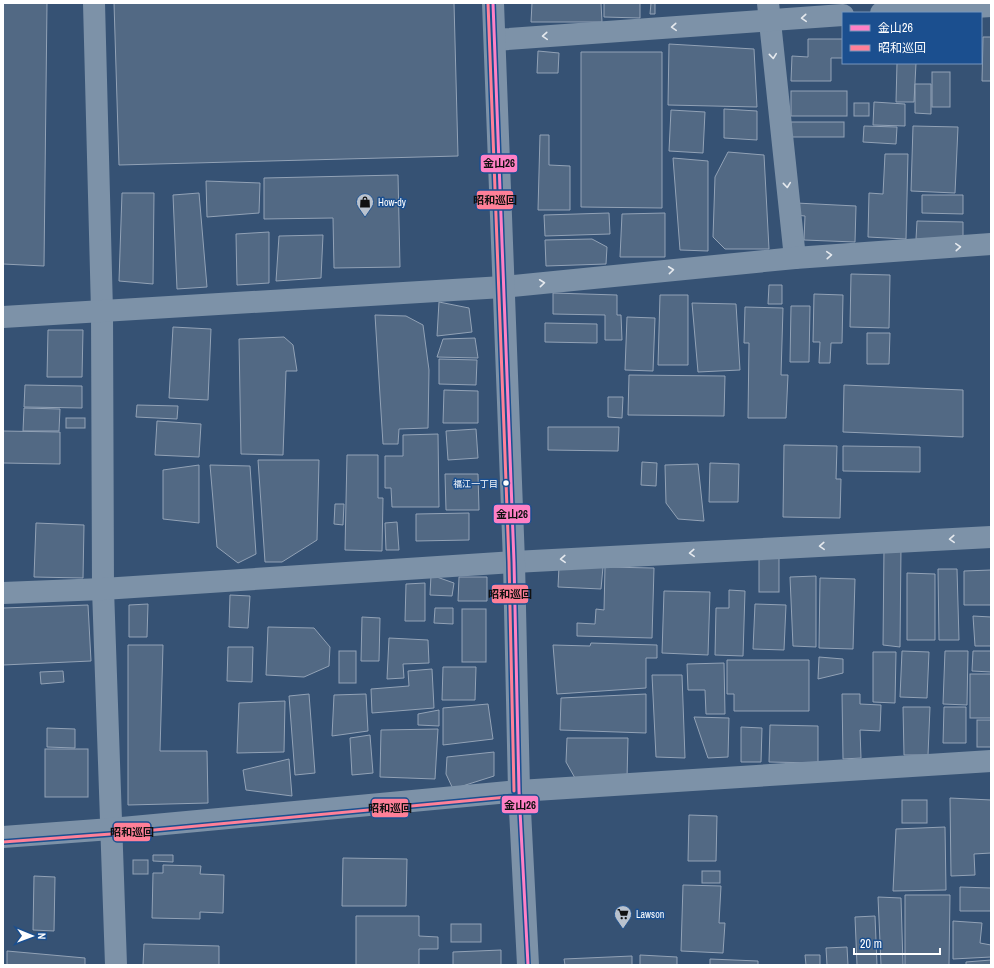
<svg xmlns="http://www.w3.org/2000/svg" width="994" height="968" viewBox="0 0 994 968" font-family="'Archivo Narrow','Noto Sans JP',sans-serif">
	<style>
		.building { fill: #526984; stroke: #92a2b6 }
		.lines { fill: none; stroke-linecap: round; stroke-linejoin: round }
		.minor { stroke: #7d92a8; stroke-width: 22 }
		.tertiary { stroke: #7d92a8; stroke-width: 22 }
		.bus-1-casing { stroke: #1b4f8f; stroke-width: 6 }
		.bus-2-casing { stroke: #1b4f8f; stroke-width: 6 }
		.bus-1 { stroke: #ff80c5; stroke-width: 3 }
		.bus-2 { stroke: #ff8098; stroke-width: 3 }
		.oneway { stroke: #e5e9ee }
		.bus-dot { fill: #fff; stroke: #1b4f8f; stroke-width: 1.5 }
		.labels { text-anchor: middle; stroke-width: 3; stroke-linejoin: round; paint-order: stroke }
		.bus-label { font-size: 9px; fill: #fff; stroke: #1b4f8f; text-anchor: end }
		.poi-label { font-size: 10px; fill: #fff; stroke: #1b4f8f; text-anchor: start }
		.line-badge { stroke: #1b4f8f; stroke-width: 1.5 }
		.pale-badge-label { font-size: 11px; text-anchor: middle; font-weight: bold; fill: #111 }
	</style>
	<rect width="100%" height="100%" fill="#365274"/>
	<g class="building">
		<polygon points="3,3 47,3 44,266 3,264"/>
		<polygon points="114,3 454,3 458,156 119,165"/>
		<polygon points="532,3 601,3 602,22 531,22"/>
		<polygon points="604,3 640,3 640,18 604,17"/>
		<polygon points="651,3 655,3 655,14 650,14"/>
		<polygon points="983,37 991,37 991,81 982,81"/>
		<polygon points="808,39 843,39 843,58 831,58 831,81 791,81 792,56 808,57"/>
		<polygon points="669,44 754,49 757,107 668,105"/>
		<polygon points="538,51 559,53 558,73 537,73"/>
		<polygon points="581,52 662,52 662,208 581,207"/>
		<polygon points="897,63 916,63 914,102 896,102"/>
		<rect x="932" y="72" width="18" height="35"/>
		<polygon points="915,84 931,84 931,114 915,113"/>
		<rect x="791" y="91" width="56" height="25"/>
		<polygon points="874,102 905,104 905,126 873,125"/>
		<rect x="854" y="103" width="15" height="13"/>
		<polygon points="724,109 757,111 757,140 724,138"/>
		<polygon points="671,110 705,112 703,153 669,151"/>
		<rect x="791" y="122" width="53" height="15"/>
		<polygon points="864,126 897,127 896,144 863,142"/>
		<polygon points="913,126 958,127 955,193 911,191"/>
		<polygon points="540,135 549,135 549,165 570,166 570,210 538,210"/>
		<polygon points="728,152 764,155 769,249 725,249 713,237 715,177"/>
		<polygon points="885,154 908,154 906,239 868,237 869,193 883,194"/>
		<polygon points="673,158 708,161 708,251 680,250"/>
		<polygon points="398,175 400,267 334,268 333,218 264,219 264,178"/>
		<polygon points="206,181 260,183 259,213 207,217"/>
		<polygon points="122,193 154,193 153,284 119,281"/>
		<polygon points="199,193 207,287 177,289 173,195"/>
		<polygon points="922,195 963,195 963,214 922,213"/>
		<polygon points="796,203 856,206 855,242 804,240 805,216 795,215"/>
		<polygon points="609,213 610,234 545,236 544,215"/>
		<polygon points="665,213 665,257 620,257 622,214"/>
		<polygon points="917,221 963,222 963,241 916,239"/>
		<polygon points="269,232 269,283 237,285 236,234"/>
		<polygon points="323,235 321,278 276,281 279,236"/>
		<polygon points="592,239 607,247 606,264 546,266 545,240"/>
		<polygon points="851,274 890,275 889,328 850,327"/>
		<polygon points="769,285 782,285 782,304 768,304"/>
		<polygon points="553,293 617,295 617,315 621,315 622,340 605,340 605,315 553,314"/>
		<polygon points="814,294 843,295 842,343 831,343 830,363 819,363 820,342 813,342"/>
		<polygon points="660,295 688,295 688,365 658,365"/>
		<polygon points="439,302 469,308 472,332 437,336"/>
		<polygon points="692,303 736,304 740,370 698,372"/>
		<polygon points="791,306 810,306 809,362 790,362"/>
		<polygon points="745,307 783,308 781,375 788,375 786,418 748,418 749,343 744,343"/>
		<polygon points="375,315 406,316 423,325 429,370 428,428 399,429 398,444 383,444"/>
		<polygon points="627,317 655,318 653,371 625,370"/>
		<polygon points="545,323 597,324 597,343 545,342"/>
		<polygon points="173,327 211,329 208,400 169,398"/>
		<polygon points="48,330 83,330 82,377 47,377"/>
		<polygon points="867,333 890,333 889,364 867,364"/>
		<polygon points="284,337 293,345 297,371 286,371 283,455 241,454 239,339"/>
		<polygon points="475,338 478,358 437,357 443,339"/>
		<polygon points="439,359 477,360 476,385 439,384"/>
		<polygon points="629,375 725,376 724,416 628,415"/>
		<polygon points="25,385 82,386 82,408 24,407"/>
		<polygon points="844,385 963,390 963,437 843,432"/>
		<polygon points="444,390 478,391 478,423 443,423"/>
		<polygon points="608,397 623,397 622,418 608,417"/>
		<polygon points="137,405 178,406 177,419 136,417"/>
		<polygon points="24,408 60,409 59,431 23,431"/>
		<rect x="66" y="418" width="19" height="10"/>
		<polygon points="157,421 201,424 199,457 155,455"/>
		<polygon points="548,427 619,427 618,451 548,450"/>
		<polygon points="476,429 478,458 448,460 446,431"/>
		<polygon points="3,431 60,432 60,464 3,463"/>
		<polygon points="438,434 439,507 392,507 391,488 385,488 385,456 403,456 403,435"/>
		<polygon points="784,445 837,446 836,479 841,479 840,518 783,517"/>
		<polygon points="843,446 920,447 920,472 843,471"/>
		<polygon points="347,455 378,455 378,498 383,498 382,551 345,550"/>
		<polygon points="258,460 319,460 317,540 282,562 265,562"/>
		<polygon points="642,462 657,463 656,486 641,485"/>
		<polygon points="710,463 739,464 738,502 709,502"/>
		<polygon points="698,464 704,521 678,519 666,503 665,465"/>
		<polygon points="199,465 199,523 163,519 163,470"/>
		<polygon points="210,465 250,466 256,554 238,563 217,547"/>
		<polygon points="445,474 478,474 479,510 446,510"/>
		<polygon points="335,504 344,504 343,525 334,524"/>
		<polygon points="469,513 469,540 416,541 416,514"/>
		<polygon points="397,522 399,550 386,550 385,523"/>
		<polygon points="36,523 84,525 83,578 34,577"/>
		<polygon points="884,547 901,547 900,647 883,645"/>
		<rect x="759" y="556" width="20" height="36"/>
		<polygon points="559,566 603,567 601,589 558,587"/>
		<polygon points="605,567 654,568 652,638 577,636 577,623 595,624 596,609 604,610"/>
		<polygon points="938,569 957,569 959,640 939,640"/>
		<polygon points="991,570 991,605 964,605 964,571"/>
		<polygon points="907,573 935,574 935,640 907,640"/>
		<polygon points="431,575 454,583 452,596 430,595"/>
		<polygon points="816,576 816,647 793,646 790,577"/>
		<polygon points="459,577 487,577 487,601 458,601"/>
		<polygon points="820,578 855,579 853,649 819,648"/>
		<polygon points="425,583 425,621 405,621 406,584"/>
		<polygon points="729,590 745,591 743,656 715,655 716,608 729,608"/>
		<polygon points="664,591 710,592 708,655 662,653"/>
		<polygon points="230,595 250,596 248,628 229,627"/>
		<polygon points="148,604 147,637 129,637 129,605"/>
		<polygon points="755,604 786,605 784,650 753,649"/>
		<polygon points="88,605 91,661 3,665 3,608"/>
		<polygon points="435,608 453,608 453,624 434,623"/>
		<rect x="462" y="609" width="24" height="53"/>
		<polygon points="973,616 991,617 991,646 975,646"/>
		<polygon points="362,617 380,618 379,661 361,661"/>
		<polygon points="268,627 314,628 330,647 329,666 304,677 266,675"/>
		<polygon points="389,638 428,640 429,663 403,664 404,678 387,679"/>
		<polygon points="591,643 657,645 657,658 646,658 646,688 557,694 553,645 590,646"/>
		<polygon points="128,645 163,645 160,751 207,751 208,803 128,805"/>
		<polygon points="228,647 253,647 252,682 227,681"/>
		<rect x="339" y="651" width="17" height="32"/>
		<polygon points="902,651 929,652 927,698 900,697"/>
		<polygon points="945,651 968,651 967,705 943,704"/>
		<polygon points="973,651 991,651 991,672 972,671"/>
		<polygon points="873,652 896,652 895,703 873,702"/>
		<polygon points="819,657 843,659 843,673 818,679"/>
		<polygon points="727,660 809,660 809,711 734,711 734,694 727,694"/>
		<polygon points="724,663 725,714 706,714 705,690 688,690 687,664"/>
		<polygon points="443,667 476,667 475,700 442,700"/>
		<polygon points="432,669 434,708 372,713 371,689 409,686 408,671"/>
		<polygon points="63,671 64,682 41,684 40,672"/>
		<rect x="970" y="674" width="21" height="44"/>
		<polygon points="652,675 682,675 685,758 656,757"/>
		<polygon points="309,694 315,773 295,775 289,696"/>
		<polygon points="366,694 368,731 332,736 334,695"/>
		<polygon points="646,694 646,733 560,730 561,698"/>
		<polygon points="842,694 860,694 860,704 881,705 880,731 860,730 861,758 843,759"/>
		<polygon points="285,701 284,752 237,753 239,703"/>
		<polygon points="488,704 493,739 443,745 443,708"/>
		<polygon points="903,707 930,707 928,755 904,755"/>
		<polygon points="944,707 966,707 966,743 943,743"/>
		<polygon points="439,710 439,726 418,725 418,714"/>
		<polygon points="694,717 729,718 728,757 708,758"/>
		<rect x="977" y="720" width="14" height="27"/>
		<polygon points="770,725 818,726 818,763 769,762"/>
		<polygon points="741,727 762,728 761,762 741,762"/>
		<polygon points="47,728 75,729 75,748 47,747"/>
		<polygon points="438,729 435,779 380,777 381,730"/>
		<polygon points="370,735 373,773 352,775 350,738"/>
		<polygon points="567,738 628,738 627,779 575,778 566,762"/>
		<rect x="45" y="749" width="43" height="48"/>
		<polygon points="494,752 494,776 453,789 446,774 447,757"/>
		<polygon points="289,759 292,796 246,790 243,770"/>
		<polygon points="950,798 991,800 991,853 974,854 975,875 951,876"/>
		<rect x="902" y="800" width="25" height="23"/>
		<polygon points="689,815 717,816 716,861 688,861"/>
		<polygon points="945,827 946,890 893,891 896,829"/>
		<polygon points="153,855 173,855 173,862 153,861"/>
		<polygon points="343,858 407,859 406,906 342,906"/>
		<rect x="133" y="860" width="15" height="14"/>
		<polygon points="163,865 201,866 200,874 224,875 223,913 200,912 200,919 152,918 153,873 163,873"/>
		<rect x="702" y="871" width="18" height="12"/>
		<polygon points="34,876 55,877 54,931 33,930"/>
		<polygon points="683,885 721,886 719,923 725,923 723,953 681,951"/>
		<polygon points="960,887 991,888 991,911 960,911"/>
		<polygon points="905,895 950,895 949,965 905,965"/>
		<polygon points="878,897 901,898 903,965 881,965"/>
		<polygon points="356,916 419,916 419,936 438,937 438,949 419,949 419,965 356,965"/>
		<polygon points="875,916 877,965 857,965 855,917"/>
		<polygon points="953,921 982,923 980,943 991,945 991,957 953,959"/>
		<rect x="451" y="924" width="30" height="18"/>
		<polygon points="144,944 219,946 219,965 143,965"/>
		<polygon points="847,947 848,965 827,965 826,948"/>
		<polygon points="501,950 501,965 453,965 453,952"/>
		<polygon points="7,951 85,958 85,965 7,965"/>
		<polygon points="640,955 677,957 677,965 640,965"/>
		<polygon points="805,955 820,955 820,965 806,965"/>
		<polygon points="632,956 632,965 565,965 564,959"/>
		<polygon points="710,959 758,961 758,965 710,965"/>
		<polygon points="991,960 991,965 966,965 966,962"/>
	</g>
	<g class="lines">
		<g class="minor">
			<polyline points="94,3 102,311 103,589 116,965"/>
			<polyline points="768,3 795,258"/>
			<polyline points="881,13 991,6"/>
			<polyline points="495,40 843,15"/>
			<polyline points="3,317 503,287 795,258 991,244"/>
			<polyline points="3,593 103,589 514,562 991,537"/>
		</g>
		<g class="tertiary">
			<polyline points="493,3 514,562 519,791 528,965"/>
			<polyline points="3,837 111,829 519,791 991,761"/>
		</g>
		<g class="bus-1-casing">
			<polyline id="bus-1" points="493,3 514,562 519,791 528,965"/>
		</g>
		<g class="bus-2-casing">
			<g id="bus-2">
				<polyline points="488,3 509,562 514,791"/>
				<polyline points="3,842 111,834 519,796"/>
			</g>
		</g>
		<use href="#bus-1" class="bus-1"/>
		<use href="#bus-2" class="bus-2"/>
	</g>
	<defs><path id="oneway-chevron" d="M-2-3.5L2.5 0L-2 3.5" fill="none" stroke-width="1.6" stroke-linecap="round" stroke-linejoin="round"/></defs>
	<g class="oneway">
		<use href="#oneway-chevron" transform="translate(804 18) rotate(176)"/>
		<use href="#oneway-chevron" transform="translate(674 27) rotate(176)"/>
		<use href="#oneway-chevron" transform="translate(545 36) rotate(176)"/>
		<use href="#oneway-chevron" transform="translate(773 56) rotate(84)"/>
		<use href="#oneway-chevron" transform="translate(787 185) rotate(84)"/>
		<use href="#oneway-chevron" transform="translate(958 247) rotate(-4)"/>
		<use href="#oneway-chevron" transform="translate(829 255) rotate(-4)"/>
		<use href="#oneway-chevron" transform="translate(671 270) rotate(-6)"/>
		<use href="#oneway-chevron" transform="translate(542 283) rotate(-6)"/>
		<use href="#oneway-chevron" transform="translate(952 539) rotate(177)"/>
		<use href="#oneway-chevron" transform="translate(822 546) rotate(177)"/>
		<use href="#oneway-chevron" transform="translate(692 553) rotate(177)"/>
		<use href="#oneway-chevron" transform="translate(563 559) rotate(177)"/>
	</g>
	<defs>
		<g id="shop-pin" transform="scale(0.9)"><path d="M0 17L-7.5 6A9.5 9.5 0 1 1 7.5 6Z" fill="#b9c2ce" stroke="#1b4f8f"/><path d="M-5-2.5h2.3a2.7 3.5 0 0 1 5.4 0H5L5.5 6h-11ZM-1.5-2.5h3a1.5 2.3 0 0 0-3 0Z" fill="#111"/></g>
		<g id="supermarket-pin" transform="scale(0.9)"><path d="M0 17L-7.5 6A9.5 9.5 0 1 1 7.5 6Z" fill="#b9c2ce" stroke="#1b4f8f"/><path d="M-6-5.5h2.5l.6 2H6L4.5 2H-2.5L-4.4-4H-6ZM-1.5 3.2a1.3 1.3 0 1 0 .1 0ZM3 3.2a1.3 1.3 0 1 0 .1 0Z" fill="#111"/></g>
	</defs>
	<g fill-rule="evenodd">
		<use href="#shop-pin" x="365" y="202"/>
		<use href="#supermarket-pin" x="623" y="914"/>
	</g>
	<circle class="bus-dot" cx="506" cy="483" r="3.5"/>
	<g class="labels">
		<g class="bus-label">
			<text x="498" y="487">福江一丁目</text>
		</g>
		<g class="poi-label">
			<text x="378" y="206">How-dy</text>
			<text x="636" y="918">Lawson</text>
		</g>
	</g>
	<g class="line-badge">
		<rect x="480" y="154" width="38" height="19" rx="4" fill="#ff80c5"/>
		<rect x="476" y="190" width="38" height="20" rx="4" fill="#ff8098"/>
		<rect x="493" y="504" width="38" height="20" rx="4" fill="#ff80c5"/>
		<rect x="491" y="584" width="38" height="20" rx="4" fill="#ff8098"/>
		<rect x="501" y="795" width="38" height="19" rx="4" fill="#ff80c5"/>
		<rect x="371" y="798" width="38" height="20" rx="4" fill="#ff8098"/>
		<rect x="113" y="822" width="38" height="20" rx="4" fill="#ff8098"/>
	</g>
	<g class="pale-badge-label">
		<text x="499" y="167">金山26</text>
		<text x="495" y="204">昭和巡回</text>
		<text x="512" y="518">金山26</text>
		<text x="510" y="598">昭和巡回</text>
		<text x="520" y="809">金山26</text>
		<text x="390" y="812">昭和巡回</text>
		<text x="132" y="836">昭和巡回</text>
	</g>
	<rect width="994" height="968" fill="none" stroke="#ffffff" stroke-width="8"/>
	<rect x="842" y="12" width="140" height="52" fill="#1b4f8f" stroke="#7695bc"/>
	<rect x="850" y="25" width="20" height="6" fill="#ff80c5" stroke="#7695bc"/>
	<text x="878" y="32" font-size="12" fill="#ffffff">金山26</text>
	<rect x="850" y="45" width="20" height="6" fill="#ff8098" stroke="#7695bc"/>
	<text x="878" y="52" font-size="12" fill="#ffffff">昭和巡回</text>
	<g transform="translate(32 936) rotate(91)" stroke="#1b4f8f" stroke-width="3" paint-order="stroke">
	<path d="M0-3L7 15L0 10L-7 15Z" fill="#ffffff"/>
	<text y="-6" font-size="11" font-weight="bold" text-anchor="middle" fill="#ffffff">N</text>
	</g>
	<path d="M854 948v6h86v-6" fill="none" stroke="#ffffff" stroke-width="2"/>
	<text x="860" y="948" font-size="12" fill="#ffffff" stroke="#1b4f8f" stroke-width="3" paint-order="stroke">20 m</text>
</svg>
